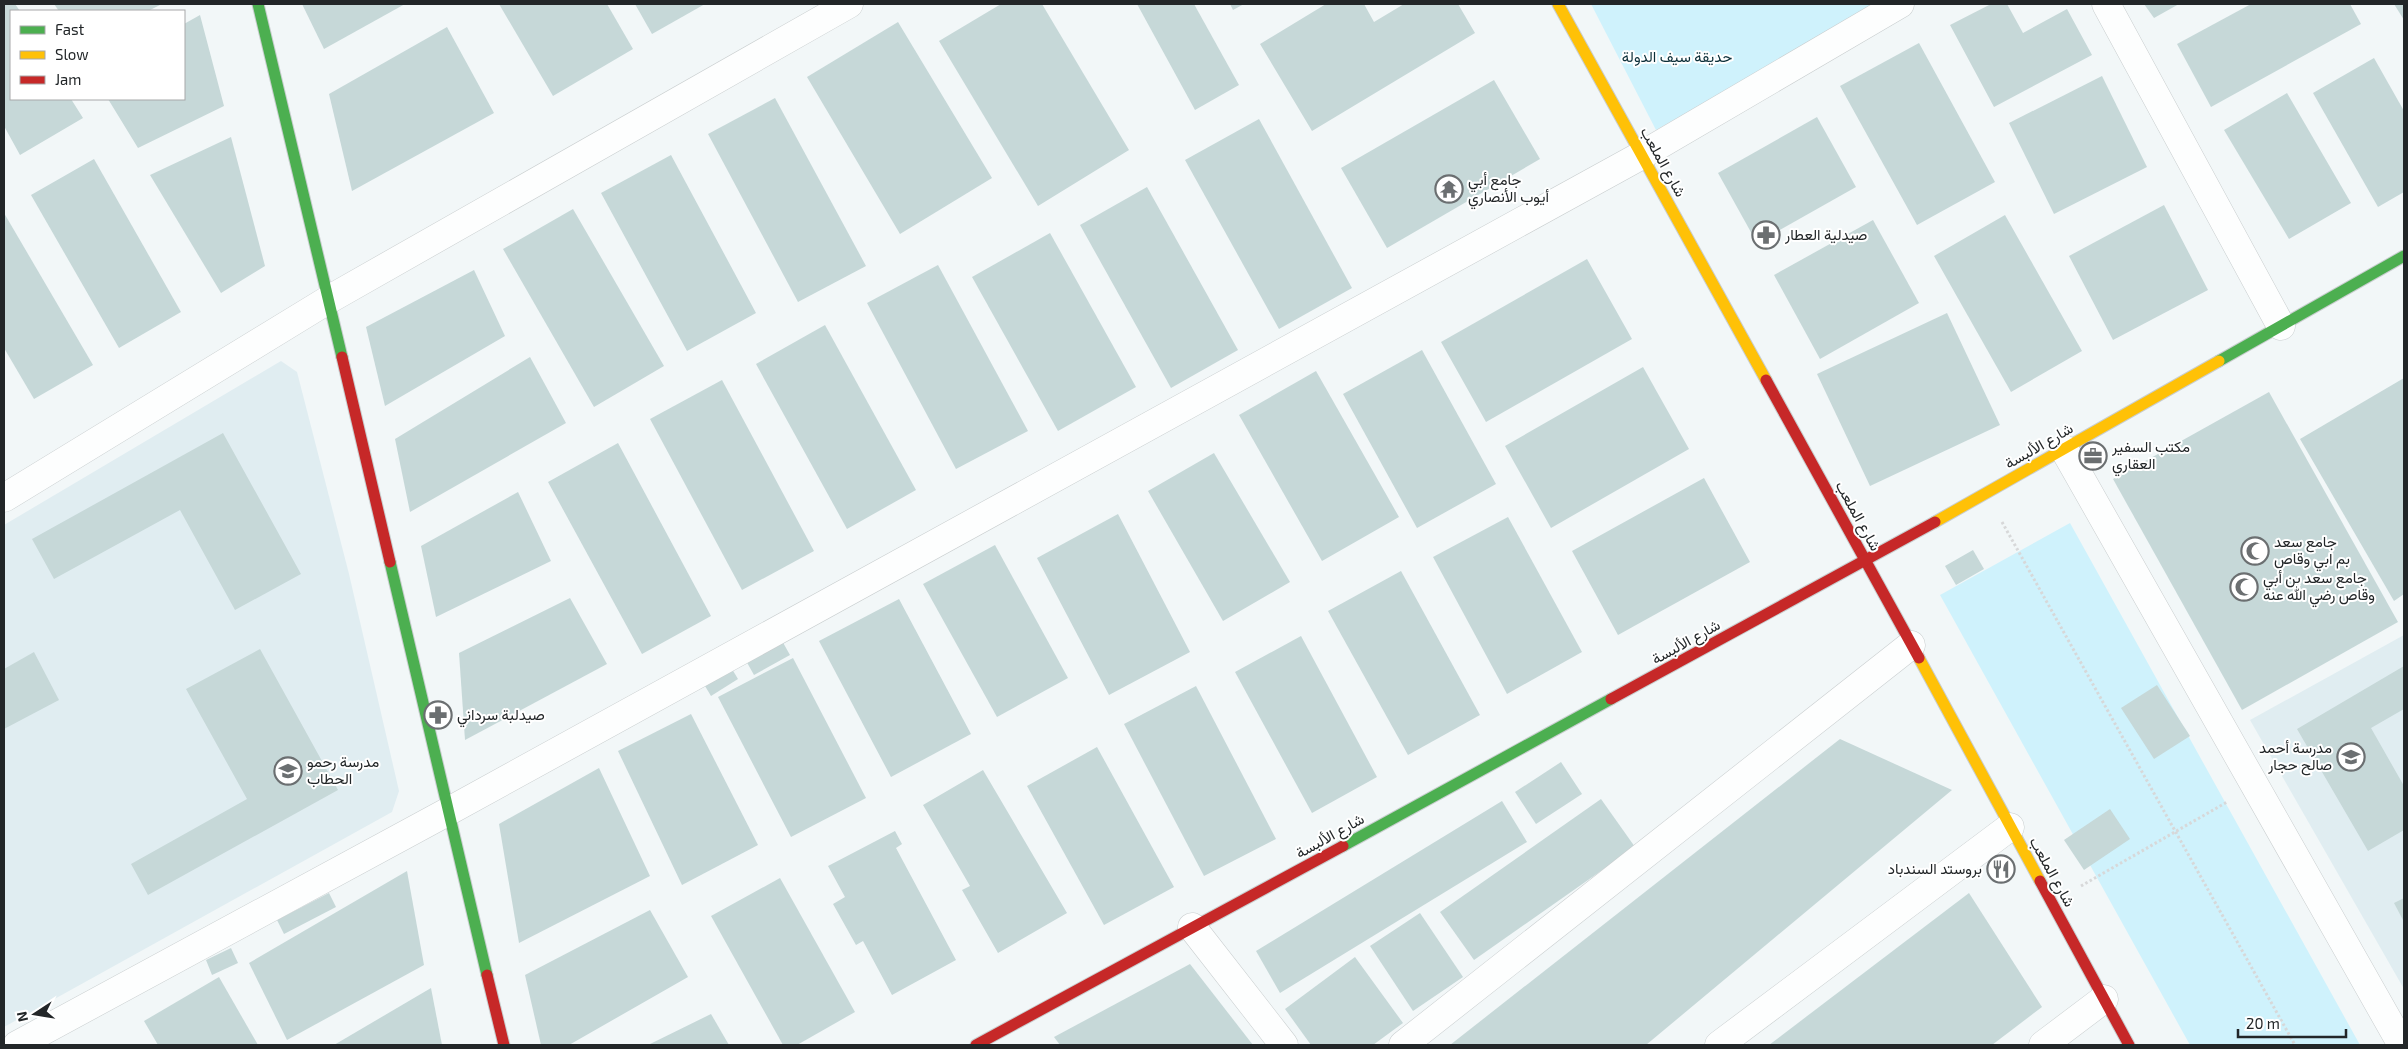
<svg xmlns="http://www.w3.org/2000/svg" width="2408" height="1049" viewBox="0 0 2408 1049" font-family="'Exo 2',Vazirmatn,sans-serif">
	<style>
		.built { fill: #e0edf1 }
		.green { fill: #cff2fc }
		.building { fill: #c6d8d8 }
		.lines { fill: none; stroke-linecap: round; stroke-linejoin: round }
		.street-casing { stroke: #c9cecf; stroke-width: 29 }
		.fast-casing { stroke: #c9cecf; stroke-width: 13 }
		.slow-casing { stroke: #c9cecf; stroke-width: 13 }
		.jam-casing { stroke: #c9cecf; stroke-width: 13 }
		.path { stroke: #d7d8d9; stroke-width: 3; stroke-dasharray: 2.5 2.5; stroke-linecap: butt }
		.street { stroke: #fdfefe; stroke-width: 28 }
		.fast { stroke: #4caf50; stroke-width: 11 }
		.slow { stroke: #ffc107; stroke-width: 11 }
		.jam { stroke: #c62828; stroke-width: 11 }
		.labels { text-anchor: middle; stroke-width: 4; stroke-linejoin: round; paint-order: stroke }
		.park-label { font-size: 15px; fill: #0b2f39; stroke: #fff }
		.street-label { font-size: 15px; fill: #222628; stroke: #fff }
		.poi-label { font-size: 15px; fill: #222628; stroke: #fff; text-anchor: start }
	</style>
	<rect width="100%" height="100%" fill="#f2f7f8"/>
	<g class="built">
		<polygon points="281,361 297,372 349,574 399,791 392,812 4,1027 4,525"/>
		<polygon points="2404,635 2404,989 2250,720"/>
	</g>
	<g class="green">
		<polygon points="1591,4 1879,4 1656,130"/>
		<polygon points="2070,523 2360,1045 2190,1045 1940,595"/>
	</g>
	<g class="building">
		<polygon points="4,4 15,4 20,11 11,11 11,99 71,99 83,118 20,155 4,126"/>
		<polygon points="54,4 162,4 148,11 59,11"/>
		<polygon points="302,4 405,4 324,49"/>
		<polygon points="499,4 607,4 633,49 553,96"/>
		<polygon points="635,4 705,4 652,34"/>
		<polygon points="1001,4 1042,4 1129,150 1038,206 939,41"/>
		<polygon points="1137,4 1194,4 1239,85 1195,110"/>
		<polygon points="1230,4 1244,4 1233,10"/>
		<polygon points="1326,4 1364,4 1374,22 1404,4 1458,4 1475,33 1312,131 1260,44"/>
		<polygon points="1991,4 2007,4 2023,33 2067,9 2092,55 1994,107 1950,25"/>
		<polygon points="2144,4 2179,4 2154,18"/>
		<polygon points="2251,4 2350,4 2361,24 2211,107 2177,44"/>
		<polygon points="2394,4 2404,4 2404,20"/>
		<polygon points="200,15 224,106 138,148 108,99 184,99 184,24"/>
		<polygon points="898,22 992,178 900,234 807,77"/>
		<polygon points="447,27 494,113 352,191 329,94"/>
		<polygon points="1919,43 1995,182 1917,225 1840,86"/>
		<polygon points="2374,58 2404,111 2404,192 2378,207 2313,93"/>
		<polygon points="2102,76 2147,167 2054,214 2009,123"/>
		<polygon points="1494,80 1540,159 1387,248 1341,168"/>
		<polygon points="2287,93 2351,203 2289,239 2224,130"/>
		<polygon points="775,98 866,266 798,302 708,134"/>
		<polygon points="1817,117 1856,187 1757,243 1718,173"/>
		<polygon points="1259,119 1352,288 1279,329 1185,160"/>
		<polygon points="231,137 265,266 221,293 150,175"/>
		<polygon points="671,155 756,313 687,351 601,193"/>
		<polygon points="94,159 181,312 119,348 31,195"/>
		<polygon points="1147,187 1238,350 1171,388 1080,225"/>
		<polygon points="2164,205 2208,290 2113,340 2069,256"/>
		<polygon points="573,209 664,366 594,407 503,249"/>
		<polygon points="4,213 93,365 34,399 4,348"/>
		<polygon points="2005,215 2082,351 2011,392 1934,256"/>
		<polygon points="1873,220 1919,303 1820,359 1774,275"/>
		<polygon points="1050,233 1136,387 1058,431 972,277"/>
		<polygon points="1587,259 1632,339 1486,422 1441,342"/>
		<polygon points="938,265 1028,431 956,469 867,303"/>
		<polygon points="474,270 505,336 385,406 366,327"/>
		<polygon points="1947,313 2000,425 1870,486 1817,374"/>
		<polygon points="825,325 916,490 847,529 756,364"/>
		<polygon points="1422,350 1496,484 1417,528 1343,394"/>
		<polygon points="530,357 566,423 410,512 395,439"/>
		<polygon points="1643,367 1689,449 1551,528 1505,446"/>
		<polygon points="1316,371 1399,517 1322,561 1239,415"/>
		<polygon points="2404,378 2404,594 2394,601 2300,439"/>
		<polygon points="722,380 814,551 742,590 650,419"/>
		<polygon points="2269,392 2398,622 2242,710 2113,479"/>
		<polygon points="223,433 301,574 235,610 180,510 54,579 32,539"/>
		<polygon points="618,443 711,616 642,654 548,482"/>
		<polygon points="1214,453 1290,582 1223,621 1148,491"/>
		<polygon points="1704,478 1750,562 1618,635 1572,551"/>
		<polygon points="518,492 551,561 436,617 421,546"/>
		<polygon points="1118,514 1190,652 1109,695 1037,558"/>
		<polygon points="1508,517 1582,652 1507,694 1433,557"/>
		<polygon points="995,545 1068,678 997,717 923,584"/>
		<polygon points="1973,550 1984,569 1956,585 1945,566"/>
		<polygon points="1401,571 1480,715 1408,755 1328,611"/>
		<polygon points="570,598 607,664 465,740 459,653"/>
		<polygon points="899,599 971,734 891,777 819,641"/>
		<polygon points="1301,636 1377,777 1312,813 1235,672"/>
		<polygon points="781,639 790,655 754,675 745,659"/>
		<polygon points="260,649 338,790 148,895 131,864 247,799 186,689"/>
		<polygon points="34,652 59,700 4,729 4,669"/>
		<polygon points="793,658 866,798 791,837 718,697"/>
		<polygon points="729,664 738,679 711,696 702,681"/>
		<polygon points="2404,666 2404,709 2371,728 2404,786 2404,830 2368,851 2297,729"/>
		<polygon points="2157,685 2190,736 2154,759 2121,708"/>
		<polygon points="1196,686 1276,839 1204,876 1124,724"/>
		<polygon points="691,714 758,845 682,885 618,751"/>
		<polygon points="1840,739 1952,790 1646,1045 1450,1045"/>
		<polygon points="1097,747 1174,887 1104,925 1027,786"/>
		<polygon points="1561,762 1582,794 1536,824 1515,792"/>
		<polygon points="599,768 650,876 519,943 499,824"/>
		<polygon points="983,770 1067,913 998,953 962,890 970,886 923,805"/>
		<polygon points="1601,799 1635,847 1474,960 1440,912"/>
		<polygon points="1502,801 1527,842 1280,993 1256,951"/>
		<polygon points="2110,809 2130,839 2084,870 2064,840"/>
		<polygon points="895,831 902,844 896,848 956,960 892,995 863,941 856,945 833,904 845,897 828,866"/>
		<polygon points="407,871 424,965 287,1040 249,963"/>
		<polygon points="780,878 855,1012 797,1045 783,1045 711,916"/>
		<polygon points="329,893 336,907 284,934 277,920"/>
		<polygon points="1969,893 2042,1007 1992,1045 1769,1045"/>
		<polygon points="2404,898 2404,922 2394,903"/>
		<polygon points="650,910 688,977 569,1045 541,1045 525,975"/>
		<polygon points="1420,913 1463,977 1413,1011 1370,946"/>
		<polygon points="231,948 238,963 212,975 206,960"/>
		<polygon points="1355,957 1403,1023 1373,1045 1311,1045 1285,1009"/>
		<polygon points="1190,964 1253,1045 1060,1045 1054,1037"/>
		<polygon points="219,977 258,1045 158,1045 144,1021"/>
		<polygon points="431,988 442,1045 334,1045"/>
		<polygon points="711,1014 729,1045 648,1045"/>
	</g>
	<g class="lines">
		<g class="street-casing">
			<g id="street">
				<polyline points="2106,4 2281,326"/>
				<polyline points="2064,449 2402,1045"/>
				<polyline points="4,498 328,300 849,4"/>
				<polyline points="1192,927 1284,1045"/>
				<polyline points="17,1045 449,811 1642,155 1900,4"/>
				<polyline points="1403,1045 1911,645"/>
				<polyline points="1719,1045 2010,827"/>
				<polyline points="2043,1045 2104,999"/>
			</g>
		</g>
		<g class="fast-casing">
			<g id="fast">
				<polyline points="258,4 342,357"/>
				<polyline points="2219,361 2404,256"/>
				<polyline points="390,562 487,975"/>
				<polyline points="1343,846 1611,699"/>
			</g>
		</g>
		<g class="slow-casing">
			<g id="slow">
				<polyline points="1558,4 1766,380"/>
				<polyline points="1935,522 2219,361"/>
				<polyline points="1919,658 2040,881"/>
			</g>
		</g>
		<g class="jam-casing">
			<g id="jam">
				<polyline points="342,357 390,562"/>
				<polyline points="1766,380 1919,658"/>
				<polyline points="1611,699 1935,522"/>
				<polyline points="2040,881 2129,1045"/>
				<polyline points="487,975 504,1045"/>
				<polyline points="976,1045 1343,846"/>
			</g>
		</g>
		<g class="path">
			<polyline points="2002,522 2295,1045"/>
			<polyline points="2081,886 2227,802"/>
		</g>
		<use href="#street" class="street"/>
		<use href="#fast" class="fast"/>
		<use href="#slow" class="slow"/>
		<use href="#jam" class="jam"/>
	</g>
	<defs>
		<g id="temple-ring" transform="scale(1.4375)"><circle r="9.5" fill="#fff" stroke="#6b6f71" stroke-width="1.5"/><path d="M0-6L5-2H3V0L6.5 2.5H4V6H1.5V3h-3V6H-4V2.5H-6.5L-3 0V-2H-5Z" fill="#6b6f71"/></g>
		<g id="pharmacy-ring" transform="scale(1.4375)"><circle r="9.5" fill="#fff" stroke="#6b6f71" stroke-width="1.5"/><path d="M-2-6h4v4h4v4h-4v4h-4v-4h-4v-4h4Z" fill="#6b6f71"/></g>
		<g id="office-ring" transform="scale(1.4375)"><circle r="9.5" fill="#fff" stroke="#6b6f71" stroke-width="1.5"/><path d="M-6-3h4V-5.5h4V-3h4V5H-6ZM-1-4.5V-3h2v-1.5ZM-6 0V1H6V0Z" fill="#6b6f71"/></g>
		<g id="mosque-ring" transform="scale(1.4375)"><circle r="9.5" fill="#fff" stroke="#6b6f71" stroke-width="1.5"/><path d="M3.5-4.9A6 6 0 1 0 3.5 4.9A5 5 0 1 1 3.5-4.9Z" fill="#6b6f71"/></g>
		<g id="school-ring" transform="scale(1.4375)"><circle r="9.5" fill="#fff" stroke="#6b6f71" stroke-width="1.5"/><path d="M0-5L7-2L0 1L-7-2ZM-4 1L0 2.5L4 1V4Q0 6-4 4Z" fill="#6b6f71"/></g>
		<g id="restaurant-ring" transform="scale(1.4375)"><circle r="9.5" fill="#fff" stroke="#6b6f71" stroke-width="1.5"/><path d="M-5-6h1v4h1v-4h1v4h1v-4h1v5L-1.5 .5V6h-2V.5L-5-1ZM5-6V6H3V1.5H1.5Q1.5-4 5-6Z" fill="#6b6f71"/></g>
	</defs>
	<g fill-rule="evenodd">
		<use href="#temple-ring" x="1449" y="189"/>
		<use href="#pharmacy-ring" x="1766" y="235"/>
		<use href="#office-ring" x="2093" y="456"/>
		<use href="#mosque-ring" x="2255" y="551"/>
		<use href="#mosque-ring" x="2244" y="587"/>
		<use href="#pharmacy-ring" x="438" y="715"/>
		<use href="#school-ring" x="2351" y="757"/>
		<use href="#school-ring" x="288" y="771"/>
		<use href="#restaurant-ring" x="2001" y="869"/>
	</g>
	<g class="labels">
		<g class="park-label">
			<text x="1677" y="62">حديقة سيف الدولة</text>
		</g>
		<g class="street-label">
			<text transform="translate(1663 162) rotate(61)" y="5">شارع الملعب</text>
			<text transform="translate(2039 446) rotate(-30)" y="5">شارع الألبسة</text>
			<text transform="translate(1858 516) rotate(61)" y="5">شارع الملعب</text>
			<text transform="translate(1686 642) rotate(-29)" y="5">شارع الألبسة</text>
			<text transform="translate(1330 836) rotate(-29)" y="5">شارع الألبسة</text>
			<text transform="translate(2052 872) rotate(61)" y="5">شارع الملعب</text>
		</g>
		<g class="poi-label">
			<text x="1468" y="185">جامع أبي<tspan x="1468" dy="17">أيوب الأنصاري</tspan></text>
			<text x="1785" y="240">صيدلية العطار</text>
			<text x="2112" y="452">مكتب السفير<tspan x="2112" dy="17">العقاري</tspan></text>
			<text x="2274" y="547">جامع سعد<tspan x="2274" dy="17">بم ابي وقاص</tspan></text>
			<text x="2263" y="583">جامع سعد بن أبي<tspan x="2263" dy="17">وقاص رضي الله عنه</tspan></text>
			<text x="457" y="720">صيدلبة سرداني</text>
			<text x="2332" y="753" text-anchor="end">مدرسة أحمد<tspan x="2332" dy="17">صالح حجار</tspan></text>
			<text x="307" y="767">مدرسة رحمو<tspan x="307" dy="17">الحطاب</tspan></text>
			<text x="1982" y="874" text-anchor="end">بروستد السندباد</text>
		</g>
	</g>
	<rect width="2408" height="1049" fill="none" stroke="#222628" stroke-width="10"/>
	<rect x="10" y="10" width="175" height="90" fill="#ffffff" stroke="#a7a8a9"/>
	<rect x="20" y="26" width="25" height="8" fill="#4caf50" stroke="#a7a8a9"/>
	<text x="55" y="35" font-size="15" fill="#222628">Fast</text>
	<rect x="20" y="51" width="25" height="8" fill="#ffc107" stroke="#a7a8a9"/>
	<text x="55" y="60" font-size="15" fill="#222628">Slow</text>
	<rect x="20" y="76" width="25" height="8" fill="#c62828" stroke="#a7a8a9"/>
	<text x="55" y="85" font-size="15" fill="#222628">Jam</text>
	<g transform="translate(35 1014) rotate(258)" stroke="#ffffff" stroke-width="4" paint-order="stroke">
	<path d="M0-4L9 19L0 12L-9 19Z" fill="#222628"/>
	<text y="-8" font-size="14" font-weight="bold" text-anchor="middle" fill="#222628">N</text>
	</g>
	<path d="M2238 1029v8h108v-8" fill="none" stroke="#222628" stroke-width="2.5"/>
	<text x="2246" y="1029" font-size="15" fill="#222628" stroke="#ffffff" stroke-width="4" paint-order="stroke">20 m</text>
</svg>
